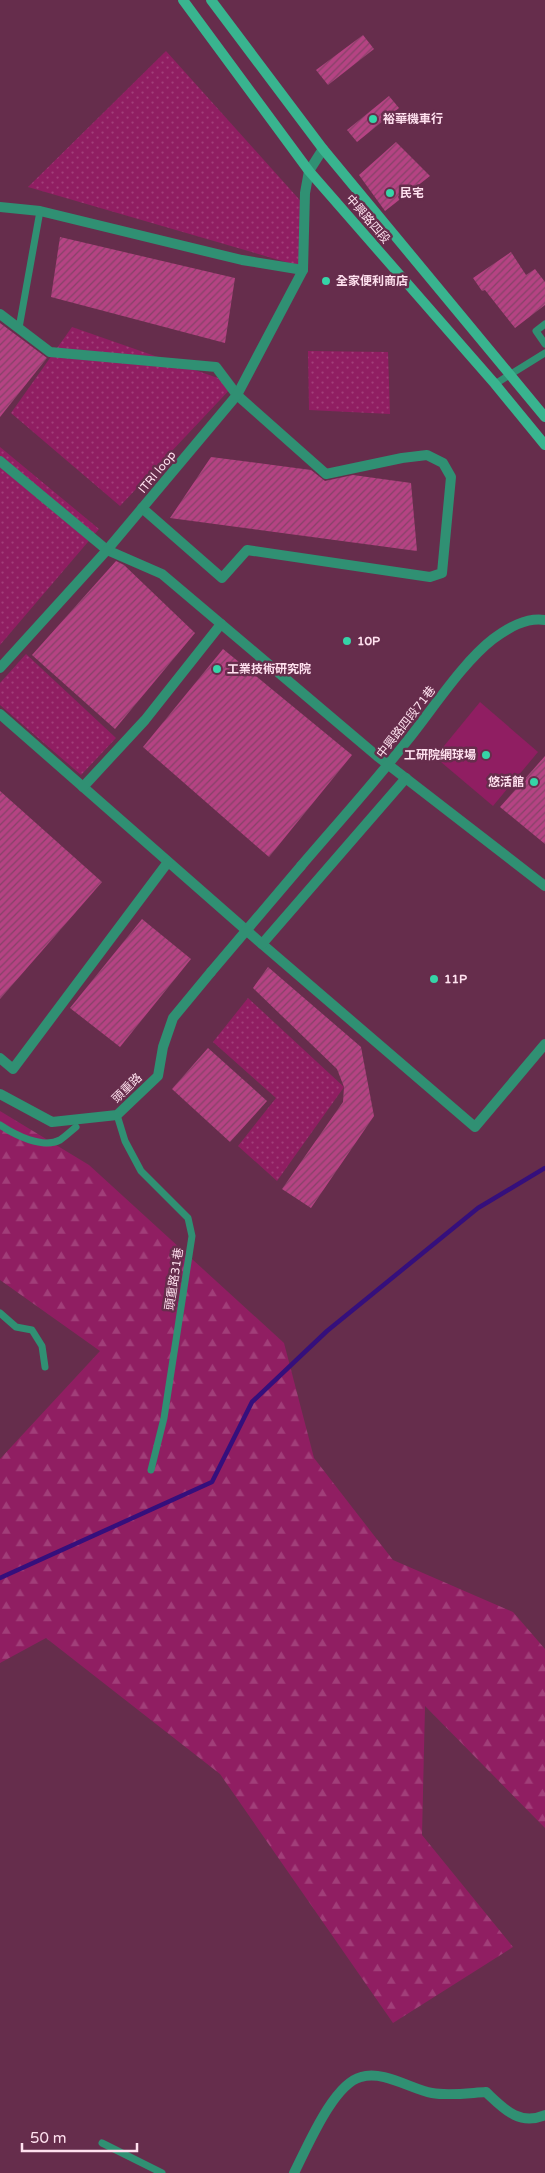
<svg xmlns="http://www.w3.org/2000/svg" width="545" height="2173" viewBox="0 0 545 2173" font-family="'Varela Round','Noto Sans TC',sans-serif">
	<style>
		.green { fill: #901e62 }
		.forest { fill: url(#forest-firs) }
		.park { fill: url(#park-dots) }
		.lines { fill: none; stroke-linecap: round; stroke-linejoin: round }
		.stream { stroke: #350f7c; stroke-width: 4.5 }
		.building { fill: url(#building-hatch) }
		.lane { stroke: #309073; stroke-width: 7 }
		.street { stroke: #309073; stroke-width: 10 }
		.secondary { stroke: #39b48f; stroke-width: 10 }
		.street-bridge { stroke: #309073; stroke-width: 10 }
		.poi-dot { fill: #35d4a7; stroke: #662d4c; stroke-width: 2 }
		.labels { text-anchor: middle; stroke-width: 5; stroke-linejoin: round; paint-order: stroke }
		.poi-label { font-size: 12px; font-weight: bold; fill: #ffe1ef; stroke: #662d4c; text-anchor: start }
		.street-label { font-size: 12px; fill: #ffe1ef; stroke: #662d4c }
	</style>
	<defs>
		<pattern id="forest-firs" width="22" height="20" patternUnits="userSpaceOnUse" patternTransform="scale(1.25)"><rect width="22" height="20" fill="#901e62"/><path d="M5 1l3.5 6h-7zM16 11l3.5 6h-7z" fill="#a13e79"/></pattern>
		<pattern id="park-dots" width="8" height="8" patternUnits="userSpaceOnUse" patternTransform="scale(1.25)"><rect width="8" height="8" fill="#901e62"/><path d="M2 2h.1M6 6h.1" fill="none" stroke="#a13e79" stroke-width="1.8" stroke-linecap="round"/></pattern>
		<pattern id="building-hatch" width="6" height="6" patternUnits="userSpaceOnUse" patternTransform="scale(1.25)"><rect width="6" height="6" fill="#b54383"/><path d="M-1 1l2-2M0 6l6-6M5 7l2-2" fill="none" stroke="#864368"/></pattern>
	</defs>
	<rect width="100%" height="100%" fill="#662d4c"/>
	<polygon class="green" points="480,702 538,752 493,806 435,757"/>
	<polygon class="forest" points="0,1111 89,1165 284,1343 314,1458 393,1560 513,1612 545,1649 545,1828 425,1706 422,1835 513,1947 393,2023 220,1774 46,1638 0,1663 0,1459 100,1351 0,1280"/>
	<g class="park">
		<polygon points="166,51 306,207 303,267 28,187"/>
		<polygon points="72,327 235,384 120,506 11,413"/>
		<polygon points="308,351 388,352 390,414 309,410"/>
		<polygon points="0,447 99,529 0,645"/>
		<polygon points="26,654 116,738 81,775 0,705 0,683"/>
		<polygon points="248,998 344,1087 277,1181 238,1146 276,1098 213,1042"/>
	</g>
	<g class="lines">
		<polyline class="stream" points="0,1578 212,1482 252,1402 327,1331 478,1208 545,1168"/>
	</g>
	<g class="building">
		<polygon points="363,35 374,49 328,85 316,70"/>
		<polygon points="389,96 399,108 357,142 347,130"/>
		<polygon points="396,142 430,176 385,211 359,175"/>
		<polygon points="60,237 235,278 225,343 51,297"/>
		<polygon points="511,252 526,275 535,269 545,282 545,305 515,328 485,290 482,291 473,278"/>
		<polygon points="0,323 47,358 0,417"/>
		<polygon points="211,457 311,470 325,481 353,475 411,483 417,551 170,518"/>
		<polygon points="116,561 124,565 195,633 115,729 32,655"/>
		<polygon points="223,649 352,755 269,857 143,747"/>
		<polygon points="545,756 545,844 500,807"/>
		<polygon points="0,791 102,882 0,999"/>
		<polygon points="142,919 191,959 120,1047 70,1008"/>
		<polygon points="268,967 361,1047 374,1116 311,1208 282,1189 343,1102 344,1087 337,1069 253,988"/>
		<polygon points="208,1048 267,1101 230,1142 172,1089"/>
	</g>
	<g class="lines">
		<g class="lane">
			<polyline points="545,324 536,331 545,344"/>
			<polyline points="19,328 40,211"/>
			<polyline points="495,384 545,353"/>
			<polyline points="117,1115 125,1141 141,1171 188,1218 192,1236 164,1418 151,1470"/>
			<path d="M0,1125C15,1135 42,1149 60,1140C66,1136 71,1131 76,1127"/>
			<polyline points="0,1313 16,1327 32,1330 42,1346 45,1367"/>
			<polyline points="102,2143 162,2173"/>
		</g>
		<g class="street">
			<polyline points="0,207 40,211 242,260 303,270"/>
			<polyline points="0,314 50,352 216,367 237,395 326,474 402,458 427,455 443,463 451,477 442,573 430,577 247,550 222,578 142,508"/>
			<polyline points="0,461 107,550 162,574 377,756 545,886"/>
			<polyline points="0,668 107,550 237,395 303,270 305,193 309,171 323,149"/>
			<polyline points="0,714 262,944 475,1127 545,1044"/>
			<polyline points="83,787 145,720 221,624"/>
			<path d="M301,866C337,824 373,784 407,741C432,710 463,662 493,639C508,628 526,617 545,620"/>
			<polyline points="262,944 406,778"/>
			<polyline points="0,1058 13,1069 168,862"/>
			<polyline points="0,1094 52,1122 117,1115 158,1076 163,1047 173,1018 211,972"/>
			<path d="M294,2173C307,2148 333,2084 361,2077C383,2070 411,2089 432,2093C449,2096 469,2093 486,2092C504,2109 519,2126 545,2115"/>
		</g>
		<g class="secondary">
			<polyline points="183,0 309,171 495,384 545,445"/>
			<polyline points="211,0 323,149 545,417"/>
		</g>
		<polyline class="street-bridge" points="211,972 301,866"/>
	</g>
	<g class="poi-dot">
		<circle cx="373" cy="119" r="5"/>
		<circle cx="390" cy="193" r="5"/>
		<circle cx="326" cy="281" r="5"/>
		<circle cx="347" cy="641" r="5"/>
		<circle cx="217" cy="669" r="5"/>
		<circle cx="486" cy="755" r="5"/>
		<circle cx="534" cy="782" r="5"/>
		<circle cx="434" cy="979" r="5"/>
	</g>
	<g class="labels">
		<g class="poi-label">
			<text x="383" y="123">裕華機車行</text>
			<text x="400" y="197">民宅</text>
			<text x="336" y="285">全家便利商店</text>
			<text x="357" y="645">10P</text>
			<text x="227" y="673">工業技術研究院</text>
			<text x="476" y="759" text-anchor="end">工研院網球場</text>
			<text x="524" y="786" text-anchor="end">悠活館</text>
			<text x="444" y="983">11P</text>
		</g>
		<g class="street-label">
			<text transform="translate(368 219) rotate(49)" y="4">中興路四段</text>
			<text transform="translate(157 472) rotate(-50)" y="4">ITRI loop</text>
			<text transform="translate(406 722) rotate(-52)" y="4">中興路四段71巷</text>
			<text transform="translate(127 1088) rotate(-44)" y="4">頭重路</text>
			<text transform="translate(174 1279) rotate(-81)" y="4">頭重路31巷</text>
		</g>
	</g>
	<path d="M22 2143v8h115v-8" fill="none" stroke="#ffe1ef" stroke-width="2.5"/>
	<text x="30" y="2143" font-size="15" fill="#ffe1ef" stroke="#662d4c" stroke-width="4" paint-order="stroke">50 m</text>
</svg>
